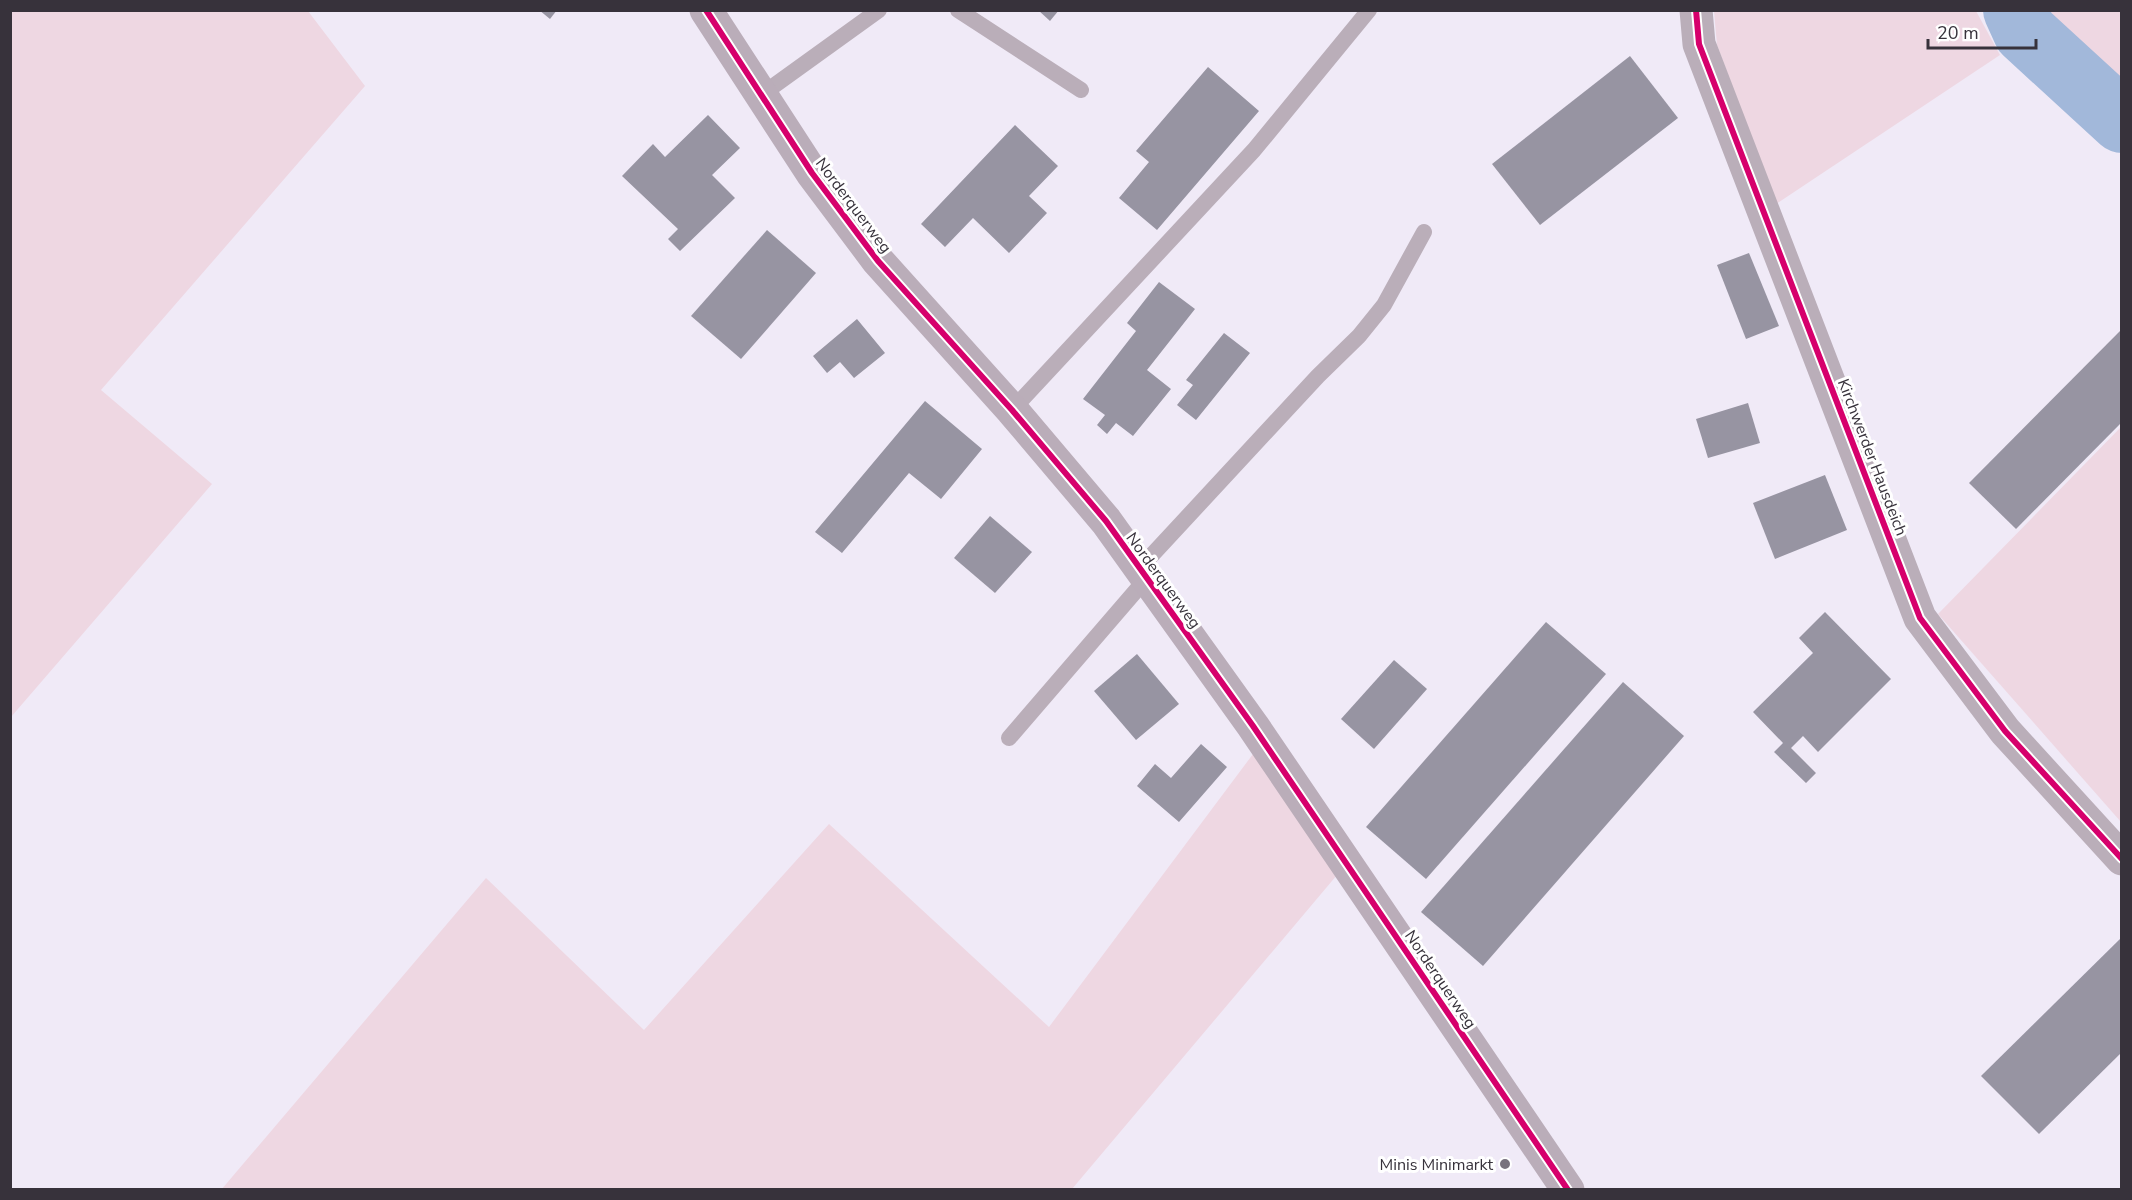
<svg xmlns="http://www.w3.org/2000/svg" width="2132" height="1200" viewBox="0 0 2132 1200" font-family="'Nunito Sans',sans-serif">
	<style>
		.green { fill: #eed7e2 }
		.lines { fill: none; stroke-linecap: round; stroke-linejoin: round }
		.river { stroke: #a2b8da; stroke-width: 64 }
		.building { fill: #9794a2 }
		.lane { stroke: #baaeb9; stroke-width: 16 }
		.street { stroke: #baaeb9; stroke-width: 33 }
		.secondary { stroke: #baadb9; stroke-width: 33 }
		.cycleway-casing { stroke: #fff; stroke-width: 10 }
		.cycleway { stroke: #d6006c; stroke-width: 6 }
		.poi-dot { fill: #78727d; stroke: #fff; stroke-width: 2 }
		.labels { text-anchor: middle; stroke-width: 6; stroke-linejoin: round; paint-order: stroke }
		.street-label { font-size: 16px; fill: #37323b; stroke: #fff }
		.poi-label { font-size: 16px; fill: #37323b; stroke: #fff; text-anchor: end }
	</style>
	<rect width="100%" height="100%" fill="#f0eaf7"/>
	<g class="green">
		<polygon points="11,10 308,11 365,86 101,390 212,484 11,717"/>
		<polygon points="1714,11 1976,11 2000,55 1776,204 1717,45"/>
		<polygon points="2034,11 2121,11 2121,86"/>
		<polygon points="2121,427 2121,822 1938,614"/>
		<polygon points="1253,754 1337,875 1072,1189 221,1190 486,878 644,1030 829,824 1049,1027"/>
	</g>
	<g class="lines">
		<polyline class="river" points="2015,10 2025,32 2122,121"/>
	</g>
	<g class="building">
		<polygon points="539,10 557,10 550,19"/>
		<polygon points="1038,10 1059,10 1050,21"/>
		<polygon points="1630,56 1678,118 1540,225 1492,164"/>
		<polygon points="1208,67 1259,111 1157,230 1119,198 1149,162 1136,151"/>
		<polygon points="708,115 740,148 712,175 735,198 680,251 668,239 678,229 622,176 653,144 665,157"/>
		<polygon points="1015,125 1058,166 1029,196 1047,213 1009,253 973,218 945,247 921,224"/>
		<polygon points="767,230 816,273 741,359 691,316"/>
		<polygon points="1749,253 1779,326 1746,339 1717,265"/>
		<polygon points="1159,282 1195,309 1147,370 1171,389 1133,436 1116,423 1107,434 1097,425 1105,415 1083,399 1136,331 1127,323"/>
		<polygon points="857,319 885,353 854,378 840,362 827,373 813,356"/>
		<polygon points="2122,329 2122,422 2016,529 1969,483"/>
		<polygon points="1224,333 1250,353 1196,420 1177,405 1193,385 1186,380"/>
		<polygon points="925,401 982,449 941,499 909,473 842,553 815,532"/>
		<polygon points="1748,403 1760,443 1708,458 1696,419"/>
		<polygon points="1825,475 1847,530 1775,559 1753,503"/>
		<polygon points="990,516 1032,552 995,593 954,558"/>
		<polygon points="1825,612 1891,679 1818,752 1803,736 1791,748 1816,773 1806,783 1774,752 1783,743 1753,712 1813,653 1799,638"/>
		<polygon points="1546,622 1606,674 1426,879 1366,827"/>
		<polygon points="1137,654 1179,704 1136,740 1094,691"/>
		<polygon points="1394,660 1427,689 1374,749 1341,719"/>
		<polygon points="1623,682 1684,736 1483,966 1421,912"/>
		<polygon points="1201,744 1227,767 1179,822 1137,786 1155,764 1171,778"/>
		<polygon points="2122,937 2122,1052 2039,1134 1981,1076"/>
	</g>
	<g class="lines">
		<g class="lane">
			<polyline points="958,10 1081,90"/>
			<polyline points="761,95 879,10"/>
			<polyline points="1012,410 1254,150 1369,10"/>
			<polyline points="1139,569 1318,376 1359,336 1384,305 1424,232"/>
			<polyline points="1009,738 1146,579"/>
		</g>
		<polyline class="street" points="1696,10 1699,44 1920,618 2005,731 2122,859"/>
		<polyline class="secondary" points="706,10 812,173 878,261 1012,410 1106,521 1253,726 1568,1190"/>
		<g class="cycleway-casing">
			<g id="cycleway">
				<polyline points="706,10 812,173 878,261 1012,410 1106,521 1253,726 1568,1190"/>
				<polyline points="1696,10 1699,44 1920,618 2005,731 2122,859"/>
			</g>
		</g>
		<use href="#cycleway" class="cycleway"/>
	</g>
	<circle class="poi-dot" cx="1505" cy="1164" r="6"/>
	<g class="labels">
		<g class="street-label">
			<text transform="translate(854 205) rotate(53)" y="6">Norderquerweg</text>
			<text transform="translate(1873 457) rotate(69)" y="6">Kirchwerder Hausdeich</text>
			<text transform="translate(1164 580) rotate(54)" y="6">Norderquerweg</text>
			<text transform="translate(1441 979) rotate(56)" y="6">Norderquerweg</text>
		</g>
		<g class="poi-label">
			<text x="1493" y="1170">Minis Minimarkt</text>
		</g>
	</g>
	<rect width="2132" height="1200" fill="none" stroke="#37323b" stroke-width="24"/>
	<path d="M1928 39v9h108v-9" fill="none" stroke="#37323b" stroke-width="3"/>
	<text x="1937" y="39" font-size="18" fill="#37323b" stroke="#ffffff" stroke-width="4.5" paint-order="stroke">20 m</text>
</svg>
